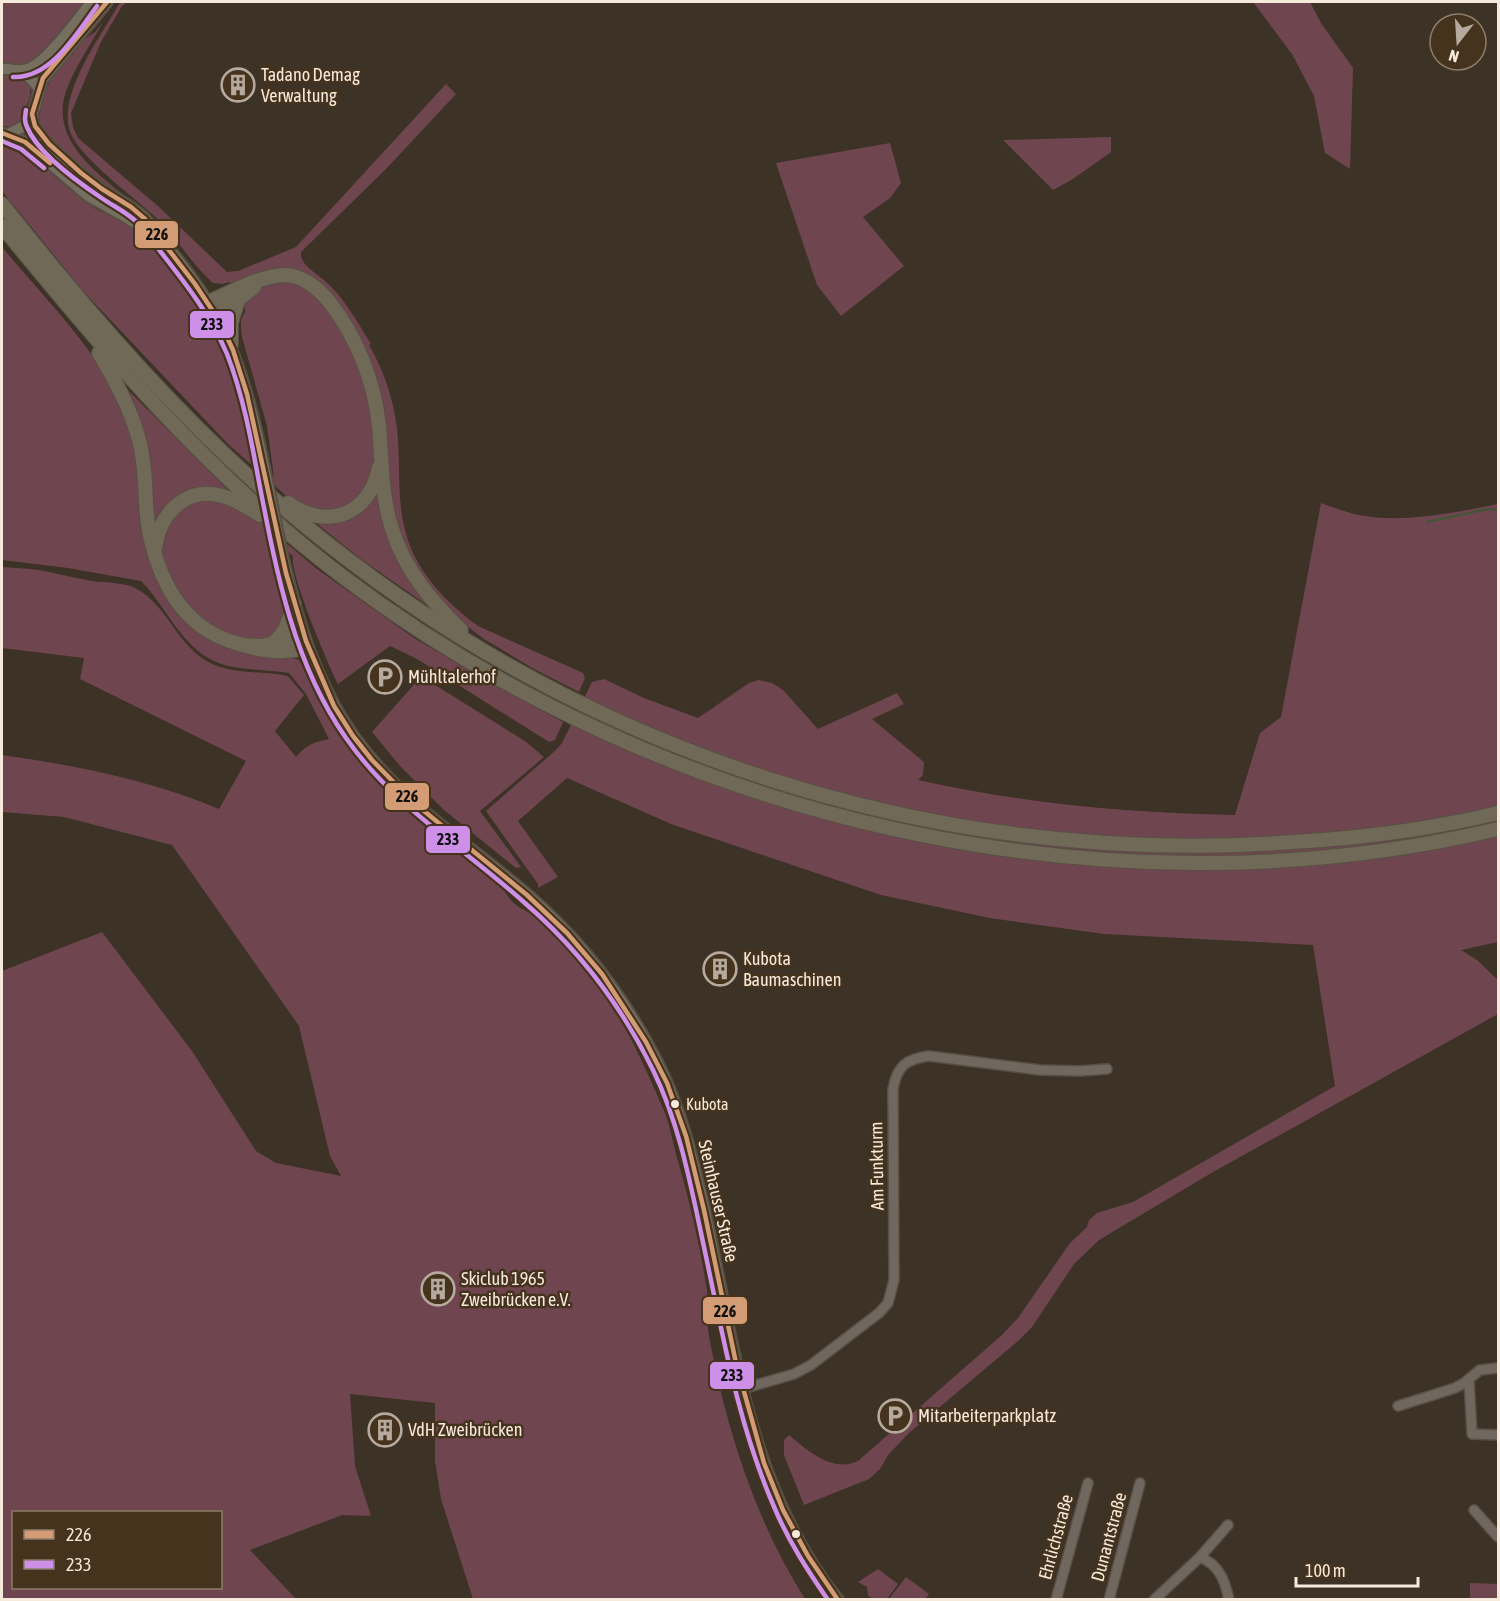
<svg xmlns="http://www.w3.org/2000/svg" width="1500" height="1601" viewBox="0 0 1500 1601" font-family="'Asap Condensed',sans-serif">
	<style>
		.green { fill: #6f464f; fill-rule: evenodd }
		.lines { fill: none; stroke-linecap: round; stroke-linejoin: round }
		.stream { stroke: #3e5733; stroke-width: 2 }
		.minor-casing { stroke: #585045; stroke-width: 12 }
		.major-casing { stroke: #585045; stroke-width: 14 }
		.highway-casing { stroke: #585045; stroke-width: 16 }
		.minor { stroke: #70685f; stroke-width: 9 }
		.major { stroke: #766f60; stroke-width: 10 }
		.highway { stroke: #706957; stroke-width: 14 }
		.major-bridge-casing { stroke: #585045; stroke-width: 14; stroke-linecap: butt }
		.major-bridge { stroke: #766f60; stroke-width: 10 }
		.bus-1-casing { stroke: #45331d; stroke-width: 9 }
		.bus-2-casing { stroke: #45331d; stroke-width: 9 }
		.bus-1 { stroke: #d39c74; stroke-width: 4.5 }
		.bus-2 { stroke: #ce8fe9; stroke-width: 4.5 }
		.bus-dot { fill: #f6eadd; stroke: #45331d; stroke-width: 2 }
		.labels { text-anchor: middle; stroke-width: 5; stroke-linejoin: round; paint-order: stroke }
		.bus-label { font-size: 16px; fill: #f6eadd; stroke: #45331d; text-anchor: start }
		.poi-label { font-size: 18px; fill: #f6eadd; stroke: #45331d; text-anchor: start }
		.street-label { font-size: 18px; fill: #f6eadd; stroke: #45331d }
		.line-badge { stroke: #45331d; stroke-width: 2 }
		.pale-badge-label { font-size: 16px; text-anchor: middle; font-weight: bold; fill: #111 }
	</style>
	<rect width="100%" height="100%" fill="#3c3226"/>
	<g class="green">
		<path d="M2,2H83C74,18 44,59 25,63C17,65 9,63 2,61Z"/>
		<path d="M122,2H128L122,6L101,42L71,113L73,127L78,138L159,207L227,272L238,271L296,247L446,84L456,94L387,168L301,252C300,265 315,272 324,280C344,297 357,322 371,344L369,345C384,371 393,398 397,428C401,464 396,503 407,537C418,574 448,604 478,626L583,673L585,678L579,692L534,669L484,639L455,617L429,592L395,530L371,369L306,274L232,287L229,282L223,284L213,283C190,263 175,234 152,214C131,195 82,159 71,134C55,97 101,36 119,4Z"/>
		<polygon points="1253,2 1310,2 1321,23 1353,68 1350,169 1325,153 1314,96 1292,54"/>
		<path d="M103,22C91,44 75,67 66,91C49,142 101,176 135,204L108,189L63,150L44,130L40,124L39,117L46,89L53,75L72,55L83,40L95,32Z"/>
		<path d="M7,75L26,78C38,96 22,105 24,122L14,127L2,126V76Z"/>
		<polygon points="1111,137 1111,152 1073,179 1053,190 1003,140"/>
		<path d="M2,141L17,145L33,155L56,178L96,209L128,225L154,244L176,269L196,294L214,325L216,337L223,344L232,363L244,399L257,456H253V459L274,477L267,426L242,337C241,327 239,321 245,312L244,302C327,213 407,445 363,496C356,504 340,509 331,514L292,501L228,444L83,291L2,191Z"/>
		<polygon points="890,143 901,183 890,198 863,217 904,266 841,316 817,285 776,163"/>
		<path d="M2,247C49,304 109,360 132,432C136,444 136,460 138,473C146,537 146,610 215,642C224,646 235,650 245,652C263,656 282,653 299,660L347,741L382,782L412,812L505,883L504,885L506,889L503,890C507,894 510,900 515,904C520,909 528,911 534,916C544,924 556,933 565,943C609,989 637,1048 662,1106C669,1121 672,1138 676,1154C689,1199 700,1244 707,1291C709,1306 706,1321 709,1336C726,1428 755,1520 805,1599H473L441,1499L435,1461V1403L350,1394L355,1466L371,1516L342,1515L250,1550L296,1599H2V971L102,932L192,1051L256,1151L276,1163L341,1176L330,1156L299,1026L172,845L64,817L2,812V755C75,765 150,780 219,809L246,761L80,679L84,658L2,648V567C14,568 26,568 38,570C56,573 74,578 92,581C107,583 125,582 137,589C171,608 178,653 220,667C242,674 266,671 288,676L304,695L275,731L296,757C306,745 314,742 329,739L306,694L289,673C266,669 238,671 216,662C180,646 167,607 141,581L68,568L2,560ZM14,1512H220V1588H14Z"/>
		<polygon points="124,386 231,493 199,492 155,532"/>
		<polygon points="377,486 428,605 427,605 361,559 316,523 316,521 322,521"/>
		<path d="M196,498L220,499L254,516L317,569L414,638L468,670L563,722L555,740L549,742L417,659L390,646L338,684C328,664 289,573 293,556L270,538L272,552L277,554L286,614L282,627L268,639L248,640L219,631L190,611L165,573L160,546L168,518Z"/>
		<path d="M1321,503C1335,508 1350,514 1365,516C1407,523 1457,512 1498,504V942L1461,950L1477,960L1498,980V1014L1213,1172L1099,1240L1074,1264L1032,1327L1018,1341L909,1433L888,1455L880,1469L869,1479L804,1505L784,1455V1440L789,1435C808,1451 833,1473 858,1461L1003,1334L1018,1318L1070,1243L1087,1227L1089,1220L1097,1213L1133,1202L1335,1086L1313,945L1104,934L990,918L881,895L671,824L567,778L518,821L558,877L538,888V884L486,811L556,750L562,743L592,682L604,679L644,698L698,718L749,683L759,680L772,683L783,690L818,729L897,693L904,704L872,719L924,762L923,775L918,780C1021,803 1128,813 1235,815L1260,733L1281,717Z"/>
		<polygon points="418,680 426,680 440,688 525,741 544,757 480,811 521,867 516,868 444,810 400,766 372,732"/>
		<polygon points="878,1569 898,1584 887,1599 873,1599 868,1595 867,1587 858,1582"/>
		<polygon points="906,1577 929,1594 925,1599 889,1599"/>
		<polygon points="1470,1583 1498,1584 1498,1599 1470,1599"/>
	</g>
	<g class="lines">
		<polyline class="stream" points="1427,522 1488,509 1498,510"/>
		<g class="minor-casing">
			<g id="minor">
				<polyline points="1469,1380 1472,1434 1498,1435"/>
				<path d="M742,1389L794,1374L811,1365L879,1313L888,1303L894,1280L893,1089C897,1066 906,1059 929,1056L1040,1070L1080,1071L1107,1069"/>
				<polyline points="1398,1406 1455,1388 1464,1383 1480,1370 1498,1368"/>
				<polyline points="1474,1510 1498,1537"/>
				<path d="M1200,1557C1219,1565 1225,1580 1229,1600"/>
				<polyline points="1056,1600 1088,1483"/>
				<polyline points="1109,1600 1140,1483"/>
				<polyline points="1154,1600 1200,1557 1228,1525"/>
			</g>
		</g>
		<g class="major-casing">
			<g id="major">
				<path d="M2,69C19,68 30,75 39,89"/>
				<path d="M13,70C17,70 23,71 27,69C46,64 79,18 91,2"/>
				<path d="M33,111C32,116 32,121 34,125C40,141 85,178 100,188C114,198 129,204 142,216C152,225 159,237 168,248C228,319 246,377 264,467"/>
				<polyline points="2,133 25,142 88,196 129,219 153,235"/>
				<polyline points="7,135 26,125 35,106 42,80 107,2"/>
				<path d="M281,550C296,616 314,681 354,737C405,807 468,843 531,898C585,945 625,999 657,1062C681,1109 692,1158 704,1208C734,1343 748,1489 838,1600"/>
			</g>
		</g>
		<g class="highway-casing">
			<g id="highway">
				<path d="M2,204C92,318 189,430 302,523C580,753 934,868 1294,842C1362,838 1432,829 1498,813"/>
				<path d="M2,226C106,354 210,476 342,576C664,820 1104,922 1498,829"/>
				<path d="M209,302C230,292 262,275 286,275C304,276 320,290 331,304C357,338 374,381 379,425C382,460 381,496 392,529C405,570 430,600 461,630"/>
				<path d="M209,302C227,313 240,298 254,287"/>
				<polyline points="231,345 231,323 238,300"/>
				<path d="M99,353C116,382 132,411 140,444C147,473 144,502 149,531C159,581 183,628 236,643C261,651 281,654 307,648C292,629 280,644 261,646C254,646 247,645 241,645"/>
				<path d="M288,503C327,531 370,515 379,467"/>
				<path d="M155,548C160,513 186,486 222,496C236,499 248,508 260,515"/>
				<polyline points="275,642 285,630 294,604"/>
			</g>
		</g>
		<use href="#minor" class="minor"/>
		<use href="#major" class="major"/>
		<use href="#highway" class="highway"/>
		<g class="major-bridge-casing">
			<polyline id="major-bridge" points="264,467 281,550"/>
		</g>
		<use href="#major-bridge" class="major-bridge"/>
		<g class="bus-1-casing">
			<g id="bus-1">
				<polyline points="107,2 43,78 32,114 35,126 49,144 81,173 102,189 131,207 145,219 195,284 220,322 233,350 247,394 286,573 306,641 334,706 353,736 372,760 413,802 527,895 567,933 602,974 646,1042 667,1083 686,1136 704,1210 736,1363 764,1463 783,1510 808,1556 838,1600"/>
				<polyline points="2,133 25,142 50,163"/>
			</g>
		</g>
		<g class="bus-2-casing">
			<g id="bus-2">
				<path d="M13,77C51,79 77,33 97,6"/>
				<path d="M26,110C25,118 24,120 27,127C38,154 79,183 103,199C115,207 128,213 139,224C147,232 153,242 160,251C186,284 211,316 227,354C243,395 251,439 259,482C276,570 293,663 346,738C393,806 465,849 526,904C579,950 622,1007 653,1070C680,1125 691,1187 704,1247C723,1336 738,1425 775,1509C789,1542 808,1571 828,1600"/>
				<polyline points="2,141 21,149 44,168"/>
			</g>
		</g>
		<use href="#bus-1" class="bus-1"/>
		<use href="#bus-2" class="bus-2"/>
	</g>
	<defs>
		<g id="building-ring" transform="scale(1.725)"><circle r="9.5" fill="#45331d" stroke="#b5aa9d" stroke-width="1.5"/><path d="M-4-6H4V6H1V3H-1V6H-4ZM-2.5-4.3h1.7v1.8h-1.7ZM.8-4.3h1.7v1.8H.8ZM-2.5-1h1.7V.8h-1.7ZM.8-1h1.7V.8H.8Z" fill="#b5aa9d"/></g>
		<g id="parking-ring" transform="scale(1.725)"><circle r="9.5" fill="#45331d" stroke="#b5aa9d" stroke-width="1.5"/><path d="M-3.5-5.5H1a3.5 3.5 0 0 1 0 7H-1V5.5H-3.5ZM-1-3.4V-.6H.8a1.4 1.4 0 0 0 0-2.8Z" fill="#b5aa9d"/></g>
	</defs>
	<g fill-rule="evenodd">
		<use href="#building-ring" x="238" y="85"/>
		<use href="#parking-ring" x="385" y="677"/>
		<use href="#building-ring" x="720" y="969"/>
		<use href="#building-ring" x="438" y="1289"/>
		<use href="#parking-ring" x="895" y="1416"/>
		<use href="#building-ring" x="385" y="1430"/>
	</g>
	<g class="bus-dot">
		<circle cx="675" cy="1104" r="5"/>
		<circle cx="796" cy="1534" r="5"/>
	</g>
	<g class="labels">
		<g class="bus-label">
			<text x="686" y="1110">Kubota</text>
		</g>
		<g class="poi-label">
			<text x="261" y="81">Tadano Demag<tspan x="261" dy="21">Verwaltung</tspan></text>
			<text x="408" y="683">Mühltalerhof</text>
			<text x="743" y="965">Kubota<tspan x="743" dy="21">Baumaschinen</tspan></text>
			<text x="461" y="1285">Skiclub 1965<tspan x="461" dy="21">Zweibrücken e.V.</tspan></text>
			<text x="918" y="1422">Mitarbeiterparkplatz</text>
			<text x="408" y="1436">VdH Zweibrücken</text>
		</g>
		<g class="street-label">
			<text transform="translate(877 1166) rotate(-91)" y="6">Am Funkturm</text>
			<text transform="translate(718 1201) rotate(77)" y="6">Steinhauser Straße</text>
			<text transform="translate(1056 1537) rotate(-75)" y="6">Ehrlichstraße</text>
			<text transform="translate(1109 1537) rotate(-75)" y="6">Dunantstraße</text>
		</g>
	</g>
	<g class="line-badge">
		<rect x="134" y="220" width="45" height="29" rx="6" fill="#d39c74"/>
		<rect x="189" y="310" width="46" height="29" rx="6" fill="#ce8fe9"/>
		<rect x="384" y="782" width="46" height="29" rx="6" fill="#d39c74"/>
		<rect x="425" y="825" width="46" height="29" rx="6" fill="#ce8fe9"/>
		<rect x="702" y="1296" width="46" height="29" rx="6" fill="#d39c74"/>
		<rect x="709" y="1361" width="46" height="29" rx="6" fill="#ce8fe9"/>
	</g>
	<g class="pale-badge-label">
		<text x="157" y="240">226</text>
		<text x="212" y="330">233</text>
		<text x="407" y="802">226</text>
		<text x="448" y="845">233</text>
		<text x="725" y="1317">226</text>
		<text x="732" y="1381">233</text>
	</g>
	<rect width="1500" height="1601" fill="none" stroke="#f6eadd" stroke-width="6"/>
	<rect x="12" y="1511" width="210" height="78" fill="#45331d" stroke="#8c7c6a" stroke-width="1.5"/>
	<rect x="24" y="1530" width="30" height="9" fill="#d39c74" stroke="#8c7c6a" stroke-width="1.5"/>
	<text x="66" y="1541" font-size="18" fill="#f6eadd">226</text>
	<rect x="24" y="1560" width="30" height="9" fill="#ce8fe9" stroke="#8c7c6a" stroke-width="1.5"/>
	<text x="66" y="1571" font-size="18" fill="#f6eadd">233</text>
	<g transform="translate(1458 42) rotate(197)"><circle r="28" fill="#45331d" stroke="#8c7c6a" stroke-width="1.5"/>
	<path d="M0-4.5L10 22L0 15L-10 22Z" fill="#b5aa9d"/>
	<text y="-9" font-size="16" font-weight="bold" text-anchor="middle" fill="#f6eadd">N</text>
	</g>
	<path d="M1296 1577v9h122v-9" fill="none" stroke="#f6eadd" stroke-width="3"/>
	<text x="1305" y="1577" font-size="18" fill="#f6eadd" stroke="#45331d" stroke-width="4.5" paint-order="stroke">100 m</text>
</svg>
